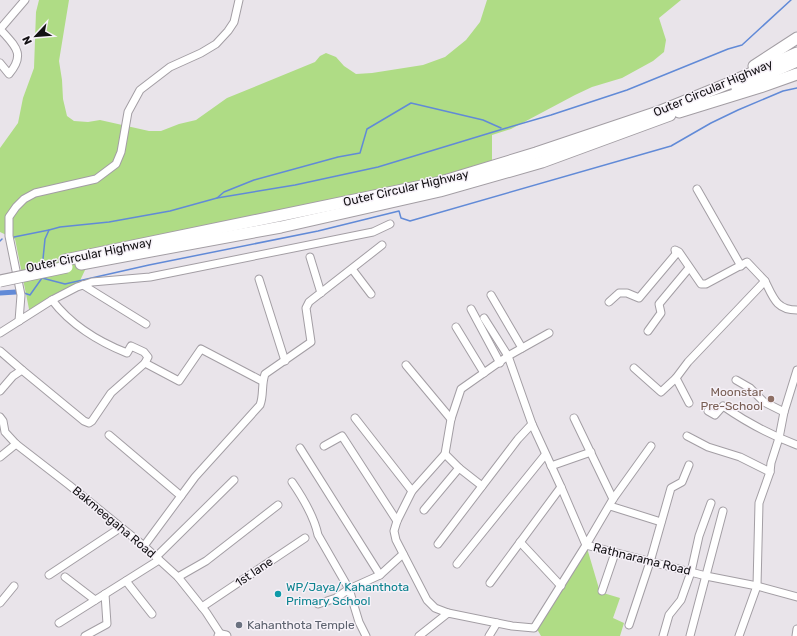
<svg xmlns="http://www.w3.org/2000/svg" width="797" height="636" viewBox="0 0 797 636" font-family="Rubik,sans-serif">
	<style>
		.green { fill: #afdc85 }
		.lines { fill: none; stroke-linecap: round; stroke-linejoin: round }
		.stream { stroke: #618ad7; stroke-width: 1.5 }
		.canal { stroke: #618ad7; stroke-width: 5 }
		.minor-casing { stroke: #a39ea4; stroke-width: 9 }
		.major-casing { stroke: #a39ea4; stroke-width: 11 }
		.highway-casing { stroke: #a39ea4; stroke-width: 13 }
		.minor { stroke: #fff; stroke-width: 7 }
		.major { stroke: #fff; stroke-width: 9 }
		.highway { stroke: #fff; stroke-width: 11 }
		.highway-bridge-casing { stroke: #a39ea4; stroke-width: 13; stroke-linecap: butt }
		.highway-bridge { stroke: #fff; stroke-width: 11 }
		.education-dot { fill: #8d6e63; stroke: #f6f1f8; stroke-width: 1.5 }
		.culture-dot { fill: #0f9aa8; stroke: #f6f1f8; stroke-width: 1.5 }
		.worship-dot { fill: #6b7280; stroke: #f6f1f8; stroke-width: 1.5 }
		.labels { text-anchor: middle; stroke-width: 3; stroke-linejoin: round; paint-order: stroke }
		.street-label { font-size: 12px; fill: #131114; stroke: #f6f1f8 }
		.education-label { font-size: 12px; fill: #785e54; stroke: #f6f1f8; text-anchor: end }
		.culture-label { font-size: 12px; fill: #0d838f; stroke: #f6f1f8; text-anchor: start }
		.worship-label { font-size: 12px; fill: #5b616d; stroke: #f6f1f8; text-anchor: start }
	</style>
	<rect width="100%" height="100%" fill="#e9e4ea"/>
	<g class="green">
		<polygon points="39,0 69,0 59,61 62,80 63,99 67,116 74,121 88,122 100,120 149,131 161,131 179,124 196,120 227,98 315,62 320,56 326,53 336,57 344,66 356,74 372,73 423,65 445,57 466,40 480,22 487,0 681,0 659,18 666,40 664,52 653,61 622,78 592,87 575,95 511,129 492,135 492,162 421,182 94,251 77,287 30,314 15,239 0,232 0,148 18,123 23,98 34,68 36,12"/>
		<polygon points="587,548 600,592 620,598 613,618 624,623 620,636 541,636 537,629"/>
	</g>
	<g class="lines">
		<g class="stream">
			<polyline points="217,198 224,192 254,180 338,157 360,153 367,129 411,103 483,120 501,128"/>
			<polyline points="14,237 49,230"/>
			<polyline points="0,241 2,239"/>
			<polyline points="42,269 45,239 49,230 60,227 109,222 170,211 217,198 295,185 378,167 503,129 551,115 627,90 728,49 742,45 791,0"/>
			<polyline points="24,293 30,295 42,278 65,284 149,265 318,231 399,211 401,218 410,221 671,146 711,123 738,110 783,91 797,88"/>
		</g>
		<polyline class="canal" points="0,293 16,292"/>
		<g class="minor-casing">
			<g id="minor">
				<path d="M0,63L9,74C26,54 15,46 1,30V28L25,0"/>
				<polyline points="697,189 741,266"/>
				<polyline points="310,257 321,293"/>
				<polyline points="352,269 371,294"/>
				<polyline points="259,279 285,361"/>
				<polyline points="83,285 146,324"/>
				<polyline points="491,295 522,348"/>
				<polyline points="609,302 619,293 627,293 639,298 676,254 675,250 679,252 701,284 706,284 747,262 765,281"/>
				<polyline points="471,309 500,363"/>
				<polyline points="484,318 508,356 532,424 561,487 586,545 613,499 651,446"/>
				<polyline points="19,321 21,295 9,236 9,217 16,207 24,199 35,193 96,179 116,164 121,152 128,112 140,90 170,67 201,53 216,44 228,31 234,22 239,0"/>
				<polyline points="456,327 484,373"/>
				<polyline points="648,331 661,313 659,304 689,268"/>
				<polyline points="0,333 52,300 77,287 92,282 150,277 373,232 390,224"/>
				<polyline points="0,351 22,370"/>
				<polyline points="145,363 179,381 201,349 262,381"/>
				<polyline points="406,365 451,419"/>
				<path d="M634,368L661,392L676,378L688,362L765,281C773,297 776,310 797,310"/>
				<polyline points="676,378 689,403"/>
				<polyline points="736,380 750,388 764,402 784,412"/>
				<path d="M0,391L13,376L22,370L84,421L89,423L92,421L111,393L145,363L148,357L144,352L131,346L127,353C99,342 70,324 52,300"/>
				<path d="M708,411L715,415L723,406C746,422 770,435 797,445"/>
				<polyline points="0,417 3,421 5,432 16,444 69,485 144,546 178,577 206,612 221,635"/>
				<polyline points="355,418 412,491"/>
				<polyline points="574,418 613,499"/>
				<polyline points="109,435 181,496"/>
				<polyline points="687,436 708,447 740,457 770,472"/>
				<polyline points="324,446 342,436 397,521"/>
				<polyline points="300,448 380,575"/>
				<polyline points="445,454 459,468"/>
				<polyline points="0,457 16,444"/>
				<polyline points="551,466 591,452"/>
				<path d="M292,482C303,498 314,516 318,535L349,589L359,622L366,636"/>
				<polyline points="610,506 661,522"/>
				<polyline points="424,510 459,468 482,486"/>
				<polyline points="520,542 561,586"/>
				<polyline points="438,544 518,439 532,424"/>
				<path d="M144,546L195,477L260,405C264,395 261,385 265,374L311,342L306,308L309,302L382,245"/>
				<polyline points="156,557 234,480"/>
				<polyline points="457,564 545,455"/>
				<polyline points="49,575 120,528"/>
				<polyline points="65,577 95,600"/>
				<polyline points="178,577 206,561 278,505"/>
				<polyline points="126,581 152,614"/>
				<polyline points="490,583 561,487"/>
				<polyline points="602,591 615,553"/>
				<polyline points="0,603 14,586"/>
				<polyline points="318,604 336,598 349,589 380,575 403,554"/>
				<polyline points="202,607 305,538"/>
				<polyline points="448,613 435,608 427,600 396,540 394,531 397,521 412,491 445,454 451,419 461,389 508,356 549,333"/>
				<polyline points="59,623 159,560"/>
				<polyline points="629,625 650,562 671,488 682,482 689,465"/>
				<polyline points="85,636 107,624 105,594"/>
				<polyline points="419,636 448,613 512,626 534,628 586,545 706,576 757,586 797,597"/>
				<polyline points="489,636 497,623"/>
				<polyline points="663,636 669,615 681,600 691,572 699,536 711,503"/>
				<polyline points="690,636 723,511"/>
				<polyline points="739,636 757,586 759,503 770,472 771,463 779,438 784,412 797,370"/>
				<polyline points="796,636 797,629"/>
			</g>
		</g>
		<g class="major-casing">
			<polyline id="major" points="219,636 221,635 226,636"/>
		</g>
		<g class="highway-casing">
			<g id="highway">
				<polyline points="754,66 797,38"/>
				<polyline points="737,88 797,61"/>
				<polyline points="679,112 760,87 797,74"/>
				<polyline points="65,260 441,182 536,153 658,112 727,84 797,53"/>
				<polyline points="81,264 281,227 440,191 542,162 670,115"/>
			</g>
		</g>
		<use href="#minor" class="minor"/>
		<use href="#major" class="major"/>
		<use href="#highway" class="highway"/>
		<g class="highway-bridge-casing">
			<polyline id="highway-bridge" points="0,281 67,267"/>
		</g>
		<use href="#highway-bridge" class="highway-bridge"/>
	</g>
	<circle class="education-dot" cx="771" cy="399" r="4"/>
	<circle class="culture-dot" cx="278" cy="594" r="4"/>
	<circle class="worship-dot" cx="239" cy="625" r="4"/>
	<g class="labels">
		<g class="street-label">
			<text transform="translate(713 88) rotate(-23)" y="4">Outer Circular Highway</text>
			<text transform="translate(406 188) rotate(-13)" y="4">Outer Circular Highway</text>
			<text transform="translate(89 255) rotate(-12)" y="4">Outer Circular Highway</text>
			<text transform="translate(114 522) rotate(40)" y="4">Bakmeegaha Road</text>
			<text transform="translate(642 559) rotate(14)" y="4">Rathnarama Road</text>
			<text transform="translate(254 572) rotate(-34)" y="4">1st lane</text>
		</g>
		<g class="education-label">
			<text x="763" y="396">Moonstar<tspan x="763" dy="14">Pre-School</tspan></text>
		</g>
		<g class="culture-label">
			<text x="286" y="591">WP/Jaya/ Kahanthota<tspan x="286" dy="14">Primary School</tspan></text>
		</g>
		<g class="worship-label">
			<text x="247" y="629">Kahanthota Temple</text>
		</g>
	</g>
	<g transform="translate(36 36) rotate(244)" stroke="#f6f1f8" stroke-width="3" paint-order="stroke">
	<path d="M0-3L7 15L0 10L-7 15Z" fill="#131114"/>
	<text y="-6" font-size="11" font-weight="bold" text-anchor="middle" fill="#131114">N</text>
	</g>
</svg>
